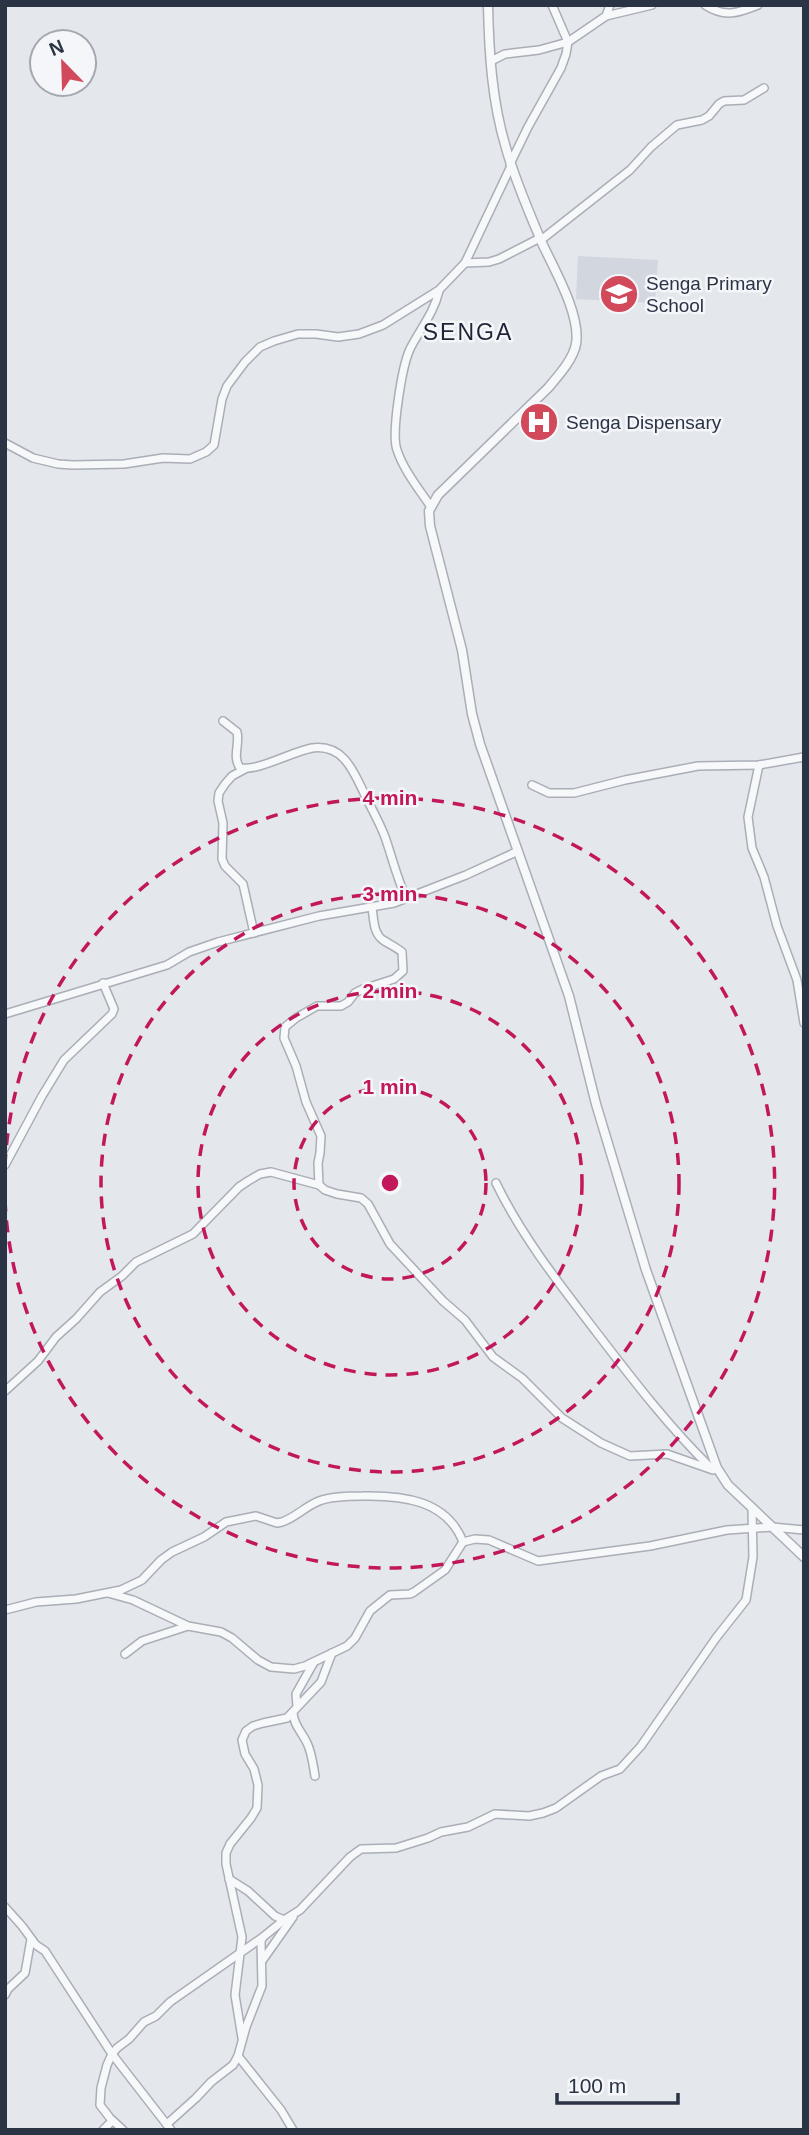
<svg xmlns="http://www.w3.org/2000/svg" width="809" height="2135" viewBox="0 0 809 2135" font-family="Arial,sans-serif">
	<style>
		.built { fill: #d2d6de }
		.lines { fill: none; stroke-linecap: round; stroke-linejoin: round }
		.minor-casing { stroke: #a9aeb7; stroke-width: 10 }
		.tertiary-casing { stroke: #a9aeb7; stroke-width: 11 }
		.minor { stroke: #f7f8fa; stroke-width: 7 }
		.tertiary { stroke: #f7f8fa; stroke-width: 8 }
		.ring { fill: none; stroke: #c2185b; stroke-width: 3.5; stroke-dasharray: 12 9 }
		.labels { text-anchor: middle; stroke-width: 5; stroke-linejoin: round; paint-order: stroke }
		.poi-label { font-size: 19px; fill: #2b3445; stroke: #f4f6f9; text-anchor: start }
		.quarter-label { font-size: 23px; letter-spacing: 2px; fill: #1d2536; stroke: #f4f6f9 }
		.centre { fill: #c2185b; stroke: #f4f6f9; stroke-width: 3.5 }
		.ring-label { font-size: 21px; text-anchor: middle; font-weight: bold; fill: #c2185b; stroke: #f4f6f9; stroke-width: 5; stroke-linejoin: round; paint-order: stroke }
	</style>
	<rect width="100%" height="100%" fill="#e4e7ec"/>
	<polygon class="built" points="578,256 658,260 655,303 576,299"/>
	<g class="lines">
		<g class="minor-casing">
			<g id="minor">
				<path d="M705,5C725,18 738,13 758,5"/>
				<polyline points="606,16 610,5"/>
				<polyline points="491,61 505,54 539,50 568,42 606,16 652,5"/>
				<polyline points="510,164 528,127 561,68 566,54 568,42 552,5"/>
				<polyline points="541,240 630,170 651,147 677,125 702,120 709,116 719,104 724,101 744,100 764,88"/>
				<polyline points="465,263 489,262 499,259 540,238"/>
				<polyline points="5,443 33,458 58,464 73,465 124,464 163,458 190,459 206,452 214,445 222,399 227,386 245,362 260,347 274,341 298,334 316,334 338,337 359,334 383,325 439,290 465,263 511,166"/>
				<path d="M431,507C419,489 404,471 397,450C391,434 402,366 410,349C420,329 434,313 439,291"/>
				<path d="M223,721L237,732C240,745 232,756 240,768C259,771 291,752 312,748C343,744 353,770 364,793C371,808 379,821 385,837C392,857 397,878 406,898"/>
				<polyline points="759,765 748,817 752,848 764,877 777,926 797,980 804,1023"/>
				<polyline points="245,769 232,776 225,784 219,793 218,801 223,823 222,859 225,866 243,884 254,933"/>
				<polyline points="532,785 549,793 574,793 625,780 698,766 759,765 804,757"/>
				<path d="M372,908C374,919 373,933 383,940C389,944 396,947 402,952L403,971L394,979L363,989L355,993L348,1002L341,1006H317L296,1018L285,1027L284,1038L296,1066L306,1102L321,1136L320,1153L318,1163L319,1185L325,1190L337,1194L361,1198L368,1204L390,1244L443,1301L465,1320L493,1357L522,1378L562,1418L601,1443L630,1456L667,1454L713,1470"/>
				<polyline points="5,1014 167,965 189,952 218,942 319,916 394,903 466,875 516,852"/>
				<polyline points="5,1165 42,1096 64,1060 112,1014 114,1009 103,983"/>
				<path d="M496,1183C522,1237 561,1286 597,1333C633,1380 669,1427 711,1468"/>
				<polyline points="5,1391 38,1361 56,1337 76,1319 100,1292 122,1276 136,1262 193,1234 239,1187 248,1181 260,1174 271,1172 319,1185"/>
				<polyline points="108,1593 133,1600 188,1626 221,1632 232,1638 258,1660 271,1667 294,1669 305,1666 347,1646 355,1638 370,1611 390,1595 410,1594 414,1592 445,1570 463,1542 475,1539 489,1540 538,1561 650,1546 727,1530 772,1527 804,1530"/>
				<path d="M5,1610L36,1602L76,1599L121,1590L142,1580L161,1560L172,1552L204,1537L226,1522L256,1516L277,1523L282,1522C296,1517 306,1506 319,1501C332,1496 349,1496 362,1496C402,1495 447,1500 463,1542"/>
				<polyline points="125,1654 142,1641 188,1626"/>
				<polyline points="297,1706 296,1694 314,1662"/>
				<path d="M293,1713C294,1726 302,1732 307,1743C312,1753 313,1765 315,1776"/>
				<polyline points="229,1879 248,1891 275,1916 284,1920 300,1910 350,1857 361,1849 396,1848 428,1838 441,1832 468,1827 495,1814 529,1816 543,1813 556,1808 601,1776 620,1769 641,1746 716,1638 746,1600 753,1557 752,1509"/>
				<polyline points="5,1907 22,1926 36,1945 45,1951 112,2054 171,2130"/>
				<polyline points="262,1961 293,1917"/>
				<polyline points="5,1995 8,1989 25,1973 31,1939"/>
				<polyline points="242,2038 235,1995 242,1937 226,1864 226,1853 230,1844 251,1818 257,1808 258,1785 254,1769 245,1754 242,1740 246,1731 253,1726 263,1723 287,1718 321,1682 332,1653"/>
				<polyline points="238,2056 281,2110 293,2130"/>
				<polyline points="167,2124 196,2098 211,2082 233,2065 238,2056 246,2027 262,1986 261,1941 263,1937 284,1920"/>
				<polyline points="103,2130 112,2121"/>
				<polyline points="123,2130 110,2118 100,2105 101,2088 107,2065 112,2054 117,2048 129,2039 144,2022 156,2016 170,2002 263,1937"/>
			</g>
		</g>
		<g class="tertiary-casing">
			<path id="tertiary" d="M488,5C489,53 492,102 506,148C515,180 529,212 542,243C554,269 581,315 576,344C573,360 558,376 548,388L438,495L429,511L430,526L462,650L472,714L480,744L569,996L596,1104L646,1270L717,1468L728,1485L804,1557"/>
		</g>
		<use href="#minor" class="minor"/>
		<use href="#tertiary" class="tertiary"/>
	</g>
	<g class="ring">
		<circle cx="390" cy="1183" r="96"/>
		<circle cx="390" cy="1183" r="192"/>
		<circle cx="390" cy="1183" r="289"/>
		<path d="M5 1166A385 385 0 1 1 5 1200"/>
	</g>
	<defs>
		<g id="school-disc" transform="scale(2.0125)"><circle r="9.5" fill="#d1495b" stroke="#f4f6f9"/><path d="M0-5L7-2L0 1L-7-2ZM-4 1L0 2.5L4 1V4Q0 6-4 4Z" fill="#fff"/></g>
		<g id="hospital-disc" transform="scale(2.0125)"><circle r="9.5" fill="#d1495b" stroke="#f4f6f9"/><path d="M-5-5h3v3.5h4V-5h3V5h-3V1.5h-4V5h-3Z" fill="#fff"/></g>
	</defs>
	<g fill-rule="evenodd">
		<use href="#school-disc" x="619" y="294"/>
		<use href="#hospital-disc" x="539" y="422"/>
	</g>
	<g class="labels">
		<g class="poi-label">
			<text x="646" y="290">Senga Primary<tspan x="646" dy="22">School</tspan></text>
			<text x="566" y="429">Senga Dispensary</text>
		</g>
		<g class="quarter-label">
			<text x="468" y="340">SENGA</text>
		</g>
	</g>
	<circle cx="390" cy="1183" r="10" class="centre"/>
	<g class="ring-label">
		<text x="390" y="805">4 min</text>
		<text x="390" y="901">3 min</text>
		<text x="390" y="998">2 min</text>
		<text x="390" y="1094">1 min</text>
	</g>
	<rect width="809" height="2135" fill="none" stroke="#2b3445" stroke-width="14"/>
	<g transform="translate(63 63) rotate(337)"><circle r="33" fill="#f4f6f9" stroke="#a4a8b1" stroke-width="2"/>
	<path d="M0-5L12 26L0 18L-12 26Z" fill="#d1495b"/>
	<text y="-10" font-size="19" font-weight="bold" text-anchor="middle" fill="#2b3445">N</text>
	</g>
	<path d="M557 2093v10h121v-10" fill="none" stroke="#2b3445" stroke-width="3.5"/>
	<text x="568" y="2093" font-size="21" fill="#2b3445" stroke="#f4f6f9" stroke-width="5" paint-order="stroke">100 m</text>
</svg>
